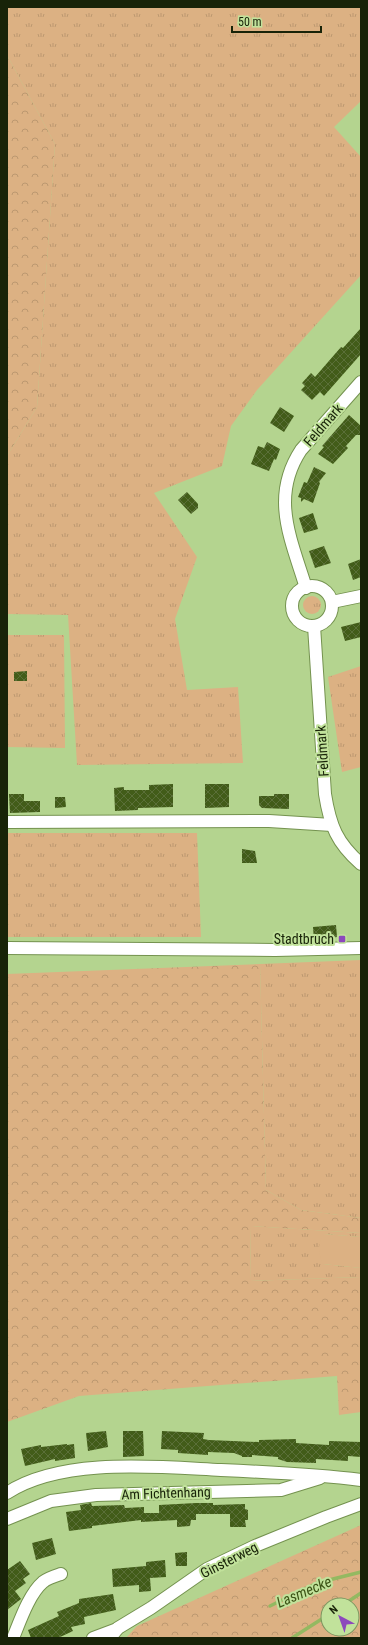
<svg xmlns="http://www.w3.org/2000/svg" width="368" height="1645" viewBox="0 0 368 1645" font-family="'Roboto Condensed',sans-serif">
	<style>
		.grass { fill: url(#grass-tufts) }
		.forest { fill: url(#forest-crowns); fill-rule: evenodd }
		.garden { fill: #dcb183 }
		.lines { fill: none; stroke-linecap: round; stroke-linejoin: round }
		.stream { stroke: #93b961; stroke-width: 3.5 }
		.building { fill: url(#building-cross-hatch) }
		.minor-casing { stroke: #74924f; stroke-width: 14 }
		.minor { stroke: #fff; stroke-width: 12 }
		.poi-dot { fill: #8c48bc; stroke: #c1e29b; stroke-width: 1.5 }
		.labels { text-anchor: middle; stroke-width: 4; stroke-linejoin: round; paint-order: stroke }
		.street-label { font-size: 14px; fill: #182308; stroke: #c1e29b }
		.poi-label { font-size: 14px; fill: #182308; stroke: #c1e29b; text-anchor: end }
		.water-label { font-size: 15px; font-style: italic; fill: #3c5416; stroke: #c1e29b }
	</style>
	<defs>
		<pattern id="grass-tufts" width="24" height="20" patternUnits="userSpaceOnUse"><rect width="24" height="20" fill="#dcb183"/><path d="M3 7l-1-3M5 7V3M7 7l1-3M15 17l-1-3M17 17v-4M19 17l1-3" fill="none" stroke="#bc9870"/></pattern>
		<pattern id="forest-crowns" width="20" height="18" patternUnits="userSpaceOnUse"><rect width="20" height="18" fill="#dcb183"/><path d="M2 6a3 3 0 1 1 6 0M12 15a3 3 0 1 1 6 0" fill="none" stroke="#bc9870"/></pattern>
		<pattern id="building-cross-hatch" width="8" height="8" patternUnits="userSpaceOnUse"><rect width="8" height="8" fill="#425c19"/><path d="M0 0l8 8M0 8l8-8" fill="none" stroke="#5a6f38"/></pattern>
	</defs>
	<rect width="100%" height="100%" fill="#b4d48f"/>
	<g class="grass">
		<polygon points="7,7 361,7 361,101 334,127 361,157 361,275 257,390 231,426 222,466 154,493 197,557 175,619 187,690 238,687 243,763 77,765 68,615 7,614 7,456 37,407 55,144 7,55"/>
		<circle cx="312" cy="605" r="9"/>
		<polygon points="7,635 64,635 65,748 7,747"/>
		<polygon points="361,666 361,767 342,772 328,677"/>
		<polygon points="7,833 197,833 201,937 7,937"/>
		<polygon points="361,960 361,1218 301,1210 266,1190 260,964"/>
		<polygon points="251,1226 361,1233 361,1237 324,1234 323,1264 361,1268 361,1277 250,1281"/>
	</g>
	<g class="forest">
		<polygon points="7,55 55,144 37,407 7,456"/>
		<polygon points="260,964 266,1190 301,1210 361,1218 361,1233 251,1226 250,1281 361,1277 361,1412 339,1415 337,1376 79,1396 7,1422 7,974"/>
		<path d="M361,1525V1638H126L137,1626ZM328,1605H352V1629H328Z"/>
	</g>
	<path class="garden" d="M324,1234L361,1237V1268L323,1264C318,1253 317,1244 324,1234Z"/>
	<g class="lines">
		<g class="stream">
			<polyline points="343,1605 361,1593"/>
			<polyline points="270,1606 317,1583 361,1572"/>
			<polyline points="292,1638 328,1615"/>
		</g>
	</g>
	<g class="building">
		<polygon points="361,328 361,354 324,396 320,392 312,400 301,390 305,386 302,383 311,373 315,377 341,347 343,348"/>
		<polygon points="280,407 294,416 284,432 270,423"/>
		<polygon points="349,415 361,426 361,435 356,435 346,446 348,448 333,464 318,454 324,447 322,446"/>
		<polygon points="267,442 280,449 276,460 274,459 269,471 251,464 258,446 264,448"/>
		<polygon points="314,467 326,473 319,482 320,483 313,503 304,499 301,502 301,498 298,497 304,482 307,483"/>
		<polygon points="187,492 198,504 198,508 191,514 178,500"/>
		<polygon points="313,513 318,529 304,533 299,518"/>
		<polygon points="324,546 331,563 315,568 309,551"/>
		<polygon points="361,559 361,577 353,580 348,564"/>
		<polygon points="361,622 361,637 345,641 341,627"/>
		<polygon points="27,671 27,681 14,681 14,672"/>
		<polygon points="173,784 173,807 138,808 138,810 115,811 114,788 124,787 124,790 149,790 149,785"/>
		<polygon points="205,784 229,784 229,807 205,808"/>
		<polygon points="9,794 24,794 24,801 40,801 40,812 10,813"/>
		<polygon points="274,794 289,794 289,809 262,808 259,805 259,796 274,796"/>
		<polygon points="55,797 65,797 66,807 55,808"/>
		<polygon points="242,849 255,851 257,863 242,863"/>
		<polygon points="336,925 337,937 314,940 313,927"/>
		<polygon points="106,1431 108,1447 88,1451 86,1433"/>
		<polygon points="123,1431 143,1431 144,1456 123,1457"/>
		<polygon points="162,1431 204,1433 203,1439 209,1440 259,1442 259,1440 296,1439 296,1443 329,1445 329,1441 361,1442 361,1457 348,1456 348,1461 316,1459 316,1463 287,1462 278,1459 278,1457 252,1455 252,1457 242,1457 242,1456 234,1453 208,1452 208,1455 178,1453 178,1450 161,1449"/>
		<polygon points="67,1444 67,1445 74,1444 75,1458 55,1461 55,1459 25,1466 21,1449 41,1445 41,1447"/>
		<polygon points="91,1503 92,1506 124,1505 125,1508 144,1507 144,1513 159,1513 159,1505 196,1503 213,1503 213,1505 245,1504 245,1509 248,1510 248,1520 245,1520 246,1527 230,1527 230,1514 196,1514 196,1520 191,1520 190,1526 177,1527 177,1520 141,1522 141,1520 92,1526 92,1528 69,1531 66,1512 81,1510 80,1505"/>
		<polygon points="52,1538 56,1554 36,1560 32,1543"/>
		<polygon points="187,1552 187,1566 176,1566 175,1553"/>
		<polygon points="165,1560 166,1577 150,1578 151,1591 139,1592 139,1585 113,1587 112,1569 146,1566 146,1562"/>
		<polygon points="20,1561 30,1574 23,1579 26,1583 15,1591 21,1599 7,1610 7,1570"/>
		<polygon points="113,1594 116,1610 84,1617 85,1624 71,1627 73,1631 58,1638 31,1638 28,1630 59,1616 57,1612 79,1603 79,1599"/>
	</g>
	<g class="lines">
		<g class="minor-casing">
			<g id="minor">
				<circle cx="312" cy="606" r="20"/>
				<path d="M306,588C291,539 270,497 301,450L361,382"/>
				<polyline points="332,602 361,596"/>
				<path d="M314,626L325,794C330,826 337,843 361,864"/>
				<polyline points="7,822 269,821 332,825"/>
				<polyline points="7,948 275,950 361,948"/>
				<path d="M7,1493C62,1457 158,1467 221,1470C268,1472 315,1474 361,1480"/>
				<polyline points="7,1519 51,1501 96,1495 281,1490 320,1478"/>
				<path d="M13,1638C20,1621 29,1594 43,1582C48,1578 55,1576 61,1574"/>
				<polyline points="93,1638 117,1629"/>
				<polyline points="110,1638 118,1628 151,1608 207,1569 255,1546 326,1517 361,1504"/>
			</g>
		</g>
		<use href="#minor" class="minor"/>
	</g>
	<rect class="poi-dot" x="338" y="935" width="8" height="8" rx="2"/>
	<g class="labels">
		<g class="street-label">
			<text transform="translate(323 425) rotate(-49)" y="5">Feldmark</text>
			<text transform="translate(322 751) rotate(-94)" y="5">Feldmark</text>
			<text transform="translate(166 1493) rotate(-2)" y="5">Am Fichtenhang</text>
			<text transform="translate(229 1560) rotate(-27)" y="5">Ginsterweg</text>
		</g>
		<g class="poi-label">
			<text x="334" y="944">Stadtbruch</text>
		</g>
		<g class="water-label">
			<text transform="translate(304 1592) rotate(-23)" y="5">Lasmecke</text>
		</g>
	</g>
	<rect width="368" height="1645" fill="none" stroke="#182308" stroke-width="16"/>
	<g transform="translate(340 1617) rotate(319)"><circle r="19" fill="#c1e29b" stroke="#7d9660"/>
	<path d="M0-3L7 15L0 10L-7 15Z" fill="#8c48bc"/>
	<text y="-6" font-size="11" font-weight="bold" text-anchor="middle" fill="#182308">N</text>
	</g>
	<path d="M232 26v6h89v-6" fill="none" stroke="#182308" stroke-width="2"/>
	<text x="238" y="26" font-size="12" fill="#182308" stroke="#c1e29b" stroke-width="3" paint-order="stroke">50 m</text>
</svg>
